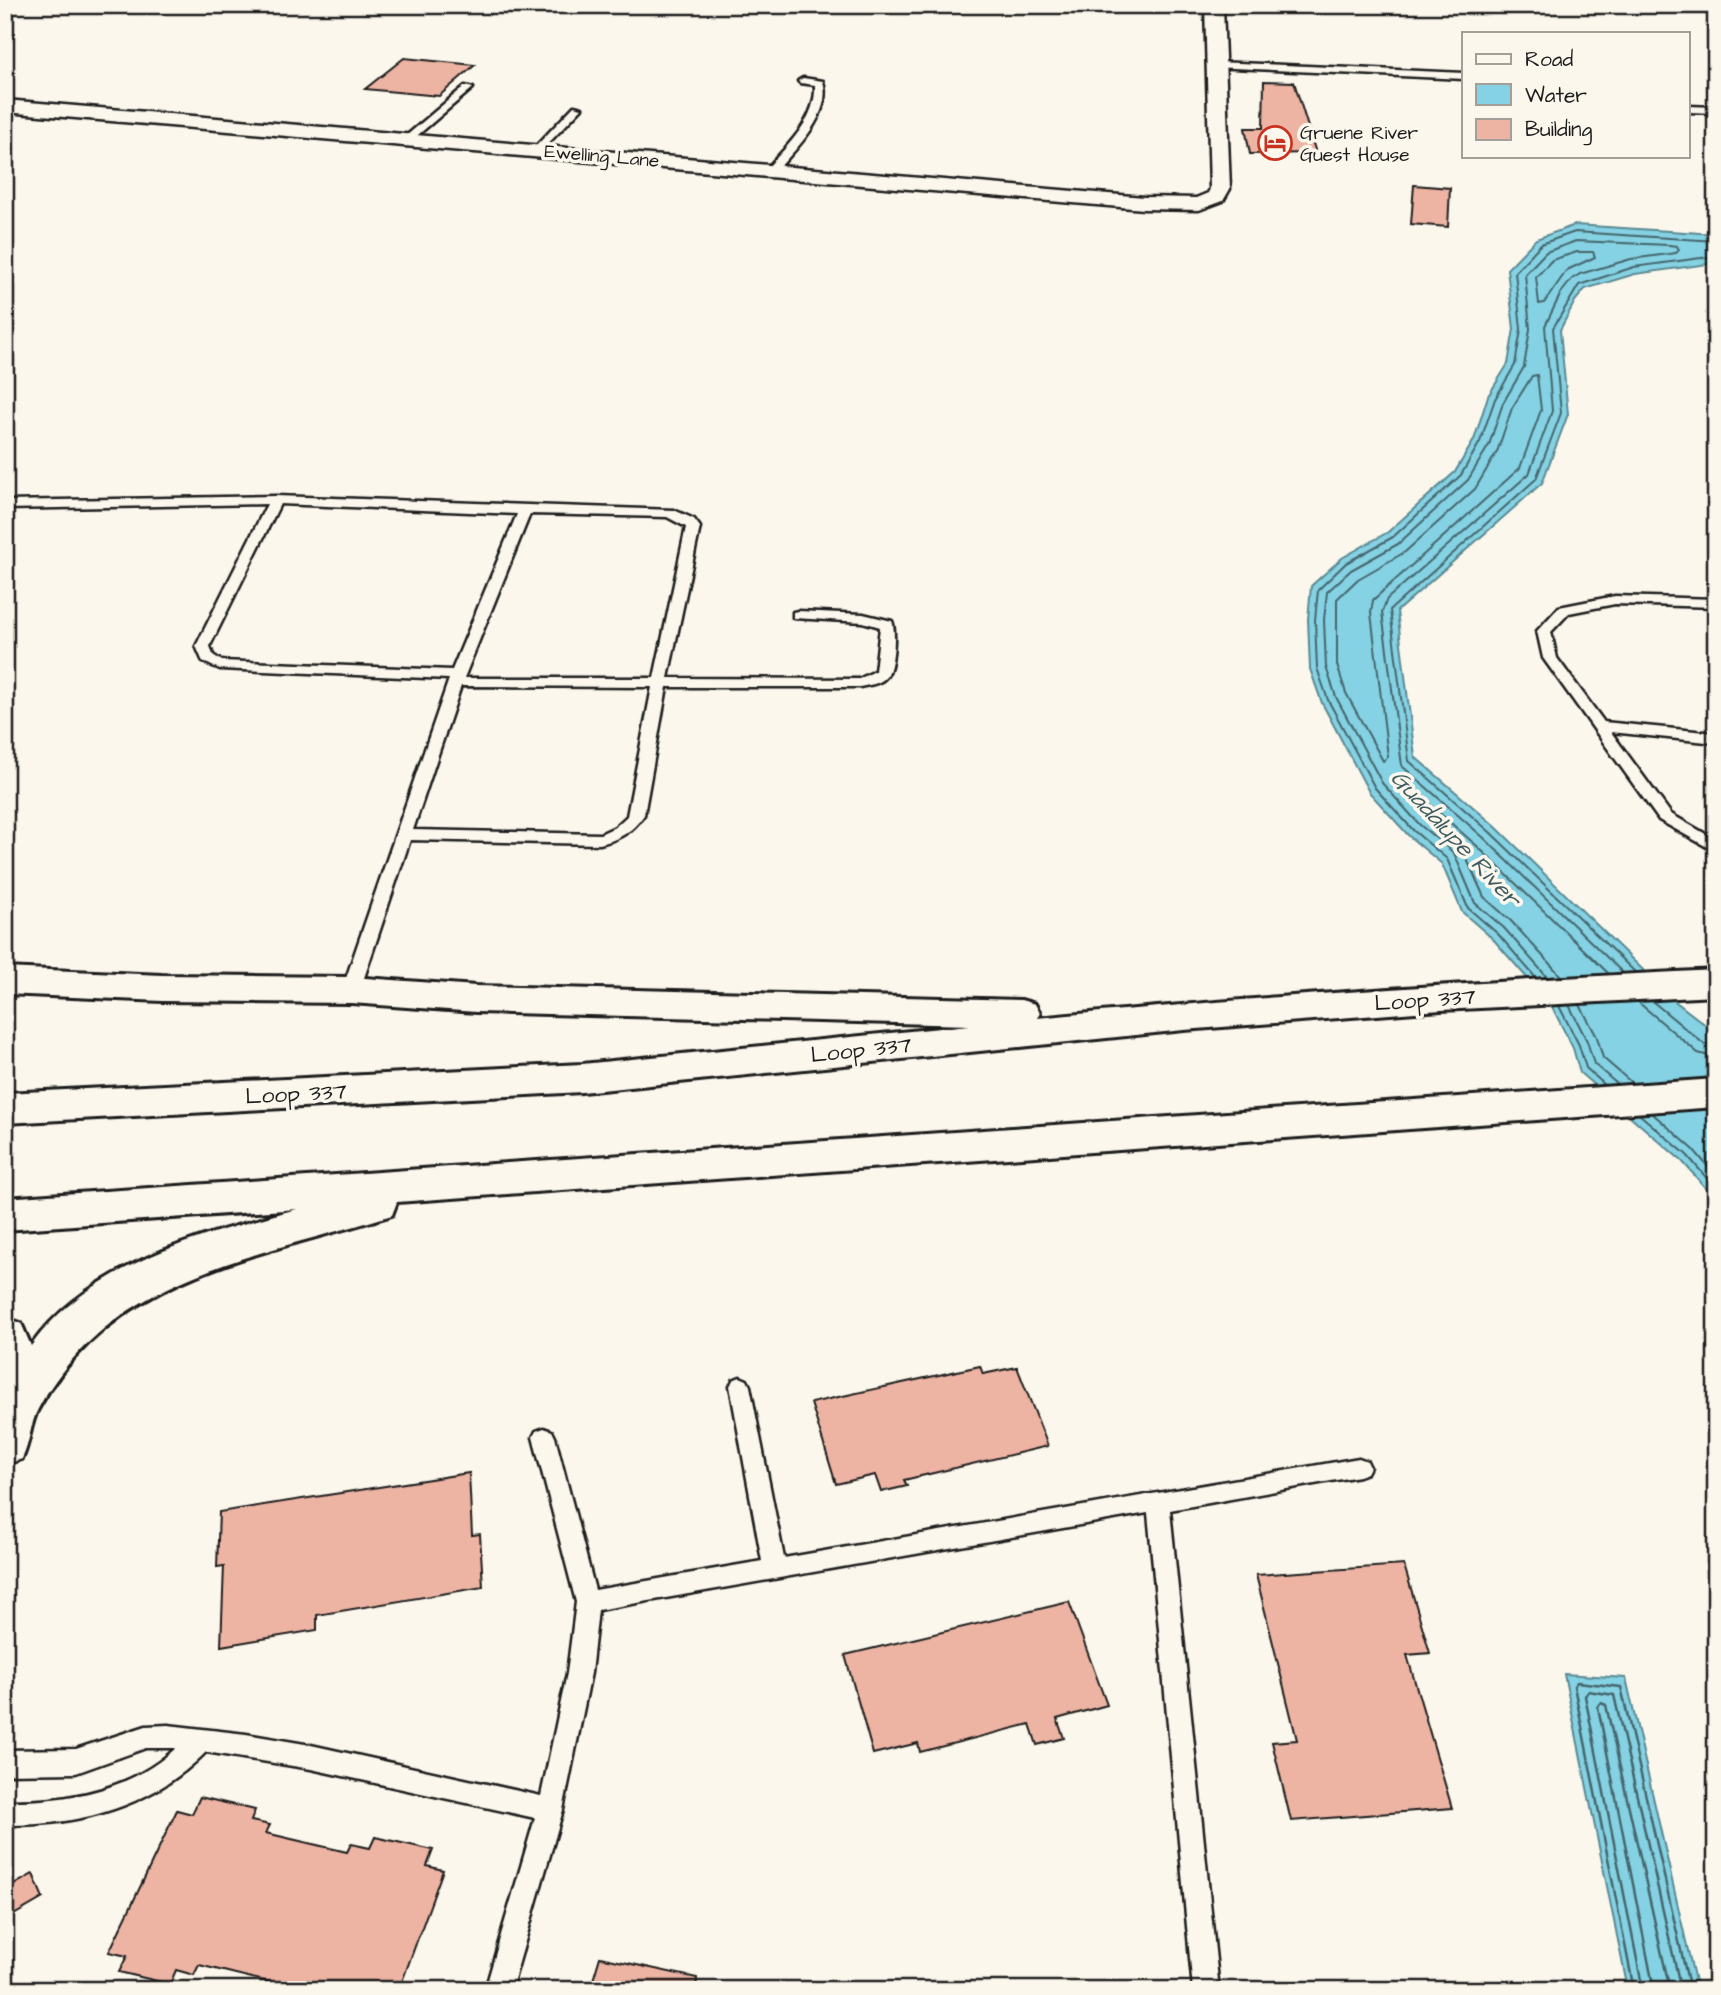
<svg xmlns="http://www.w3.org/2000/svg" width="1721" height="1995" viewBox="0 0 1721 1995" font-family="'Architects Daughter',sans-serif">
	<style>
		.water { fill: #84d2e3; stroke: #5a8993; stroke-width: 2 }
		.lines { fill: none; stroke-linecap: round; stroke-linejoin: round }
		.shore-far1 { stroke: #46656c; stroke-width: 2 }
		.shore { stroke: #46656c; stroke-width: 2.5 }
		.building { fill: #edb4a4; stroke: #1c1c1c; stroke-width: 2 }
		.lane-casing { stroke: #1c1c1c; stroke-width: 5 }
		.street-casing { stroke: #1c1c1c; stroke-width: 5 }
		.primary-casing { stroke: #1c1c1c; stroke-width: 6 }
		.lane { fill: #fbf7ec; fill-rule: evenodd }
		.street { fill: #fbf7ec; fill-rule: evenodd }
		.primary { fill: #fbf7ec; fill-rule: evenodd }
		.labels { text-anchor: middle; stroke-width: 7; stroke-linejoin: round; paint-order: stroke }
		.far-poi-label { font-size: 19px; fill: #1c1c1c; stroke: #fbf7ec; text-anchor: start }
		.far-street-label { font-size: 19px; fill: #1c1c1c; stroke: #fbf7ec }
		.street-label { font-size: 23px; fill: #1c1c1c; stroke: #fbf7ec }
		.water-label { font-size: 24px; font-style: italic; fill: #405c62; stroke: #fbf7ec }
	</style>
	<rect width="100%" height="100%" fill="#fbf7ec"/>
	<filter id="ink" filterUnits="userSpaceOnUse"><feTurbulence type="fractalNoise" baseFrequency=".0143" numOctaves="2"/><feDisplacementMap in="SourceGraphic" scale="14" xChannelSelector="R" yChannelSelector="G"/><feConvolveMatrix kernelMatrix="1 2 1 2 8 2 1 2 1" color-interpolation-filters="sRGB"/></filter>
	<g filter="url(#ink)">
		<g class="water">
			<polygon points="1575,225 1716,234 1716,263 1635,274 1585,289 1575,301 1560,330 1568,414 1542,483 1397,611 1415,757 1495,826 1676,1002 1716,1033 1716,1200 1682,1161 1580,1073 1573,1048 1551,1005 1493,939 1462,912 1442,864 1409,836 1369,792 1322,703 1310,669 1308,619 1311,586 1342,558 1388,532 1455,472 1474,440 1488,396 1508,364 1514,329 1507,269 1536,239"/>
			<polygon points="1564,1674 1626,1678 1697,1990 1628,1990"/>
		</g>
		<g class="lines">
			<g class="shore-far1">
				<polygon points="1577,252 1593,252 1595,257 1567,270 1544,303 1539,304 1536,277 1552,260"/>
				<polygon points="1537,375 1541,410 1520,468 1373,600 1371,613 1388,757 1383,761 1346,693 1337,665 1337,599 1358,579 1405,552 1475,489 1497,452 1512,408 1532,376"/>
				<polyline points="1635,972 1490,832 1409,761 1390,610 1536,479 1561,413 1553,328 1579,285 1634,267 1716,256"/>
				<polyline points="1561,976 1511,921 1484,897 1461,846 1427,817 1406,793 1406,788 1411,788 1477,846 1609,974"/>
				<polyline points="1547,977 1504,928 1475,903 1454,853 1420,825 1382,783 1336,697 1326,667 1324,620 1327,592 1351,570 1398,544 1468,480 1489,445 1503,403 1524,367 1530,329 1525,274 1546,252 1576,241 1669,245 1677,246 1679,250 1676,253 1631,259 1580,274 1572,279 1561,293 1545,326 1552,411 1529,474 1387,599 1382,612 1402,766 1484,838 1623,973"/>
				<polyline points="1536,978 1498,934 1468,908 1447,859 1414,831 1375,788 1328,700 1317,668 1315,620 1318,590 1346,563 1393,537 1461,475 1480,442 1495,399 1515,365 1521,329 1515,272 1541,244 1575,232 1716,241"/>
				<polyline points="1652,1001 1704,1044 1716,1047"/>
				<polyline points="1638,1002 1698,1053 1716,1058"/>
				<polyline points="1569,1005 1587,1041 1594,1064 1617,1084"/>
				<polyline points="1580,1005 1597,1037 1603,1058 1632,1083"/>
				<polyline points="1559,1006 1579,1045 1586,1068 1605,1085"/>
				<polyline points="1652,1113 1693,1149 1716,1176"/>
				<polyline points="1639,1114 1687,1155 1716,1189"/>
			</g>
			<g class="shore">
				<polyline points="1634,1990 1574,1686 1577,1682 1621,1687 1690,1990"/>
				<polyline points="1643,1990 1585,1696 1588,1691 1614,1695 1681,1990"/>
				<polyline points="1654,1990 1598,1707 1601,1703 1606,1705 1670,1990"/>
			</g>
		</g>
		<g class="building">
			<polygon points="404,58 475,65 439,96 365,89"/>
			<polygon points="1264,81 1294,82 1316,153 1250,154 1245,128 1263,128"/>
			<polygon points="1414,185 1450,188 1448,227 1411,224"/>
			<polygon points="980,1366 983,1374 1017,1367 1048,1446 904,1480 907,1486 881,1492 875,1475 836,1484 811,1403"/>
			<polygon points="469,1473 472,1535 480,1534 483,1587 317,1615 317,1630 221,1646 224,1566 217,1567 219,1512"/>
			<polygon points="1404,1565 1430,1653 1407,1655 1452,1808 1291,1821 1272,1742 1297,1740 1256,1575"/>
			<polygon points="1069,1602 1107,1705 1057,1719 1064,1738 1037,1745 1030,1724 920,1752 918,1743 873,1754 845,1655"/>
			<polygon points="200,1797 255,1810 251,1821 270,1825 266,1833 347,1852 351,1844 370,1848 375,1837 433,1850 427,1866 443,1870 399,1990 301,1990 199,1965 194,1975 176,1970 170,1984 119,1972 127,1956 109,1952 177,1810 192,1814"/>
			<polygon points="33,1874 43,1898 5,1920 5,1890"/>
			<polygon points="600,1957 697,1978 696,1990 590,1990"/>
		</g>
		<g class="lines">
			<g class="lane-casing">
				<g id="lane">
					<polygon points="1215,62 1464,73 1464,79 1212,67 1210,65"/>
					<path d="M803,78L823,81C833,114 796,149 776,171H768V167C789,144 817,118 815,85L800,83L798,81Z"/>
					<polygon points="465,86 473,88 412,140 406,140 406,136"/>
					<polygon points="574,106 582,108 541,151 535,151 535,147"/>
					<polygon points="1688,106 1716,107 1716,113 1688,112"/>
					<path d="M276,496L674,510L694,519L700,527L668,678L859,679L875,671L880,627L863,622L793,618V612L798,611L863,614L892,621C896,630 894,669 886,677C880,684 869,685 860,687H667L644,815C632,832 620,839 600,844L410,840L360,990L357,994H345L342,990L449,679L220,669L203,662L196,646L267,504L5,509V501ZM280,504L517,514L452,670L222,661L213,655L210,646ZM530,514L667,517L686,527L654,678H464ZM461,686L652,687L627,816L615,827L600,834L413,830Z"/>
					<polygon points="1615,596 1716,599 1716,607 1615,604 1569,613 1551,632 1557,658 1604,722 1716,733 1716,743 1611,732 1671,814 1716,840 1716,852 1659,820 1543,658 1537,631 1559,607"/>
					<path d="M740,1377L747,1380L750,1386L784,1558L1359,1458L1367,1461L1370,1467L1367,1473L1359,1476L1170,1510L1219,1990H1193L1148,1513L598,1610L591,1673L563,1810L511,1990H485L535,1818L311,1769L206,1752C153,1806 80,1826 5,1825V1801C66,1802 130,1791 176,1748H146L76,1773L5,1774V1750L76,1749L146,1726L168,1725L246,1734L311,1745L541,1796L567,1673L576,1602L533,1437L536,1431L544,1428L552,1431L555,1437L595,1590L762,1561L730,1386L733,1380Z"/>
				</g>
			</g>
			<g class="street-casing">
				<polygon id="street" points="1205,5 1223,5 1230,189 1223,201 1199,210 1144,209 5,112 5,100 1144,197 1196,198 1208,193 1210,189"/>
			</g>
			<g class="primary-casing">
				<g id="primary">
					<path d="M5,968L162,975L351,977L476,986L1021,1000L1035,1004L1040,1013L1037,1018C1263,996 1489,981 1716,970V996L1441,1010L1184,1030L582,1092L5,1123V1093L582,1064L970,1025L476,1012L351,1003L162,1001L5,994Z"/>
					<path d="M1716,1079V1107L397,1202L392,1215C259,1257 112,1273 38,1409C30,1424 30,1443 22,1459L5,1465V1318L21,1323L31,1346C89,1264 205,1234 297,1209L5,1230V1198Z"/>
				</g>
			</g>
			<use href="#lane" class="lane"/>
			<use href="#street" class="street"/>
			<use href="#primary" class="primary"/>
		</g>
	</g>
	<defs>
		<g id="hotel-ring" transform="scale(1.75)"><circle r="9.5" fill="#fbf7ec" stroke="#c8321e" stroke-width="1.5"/><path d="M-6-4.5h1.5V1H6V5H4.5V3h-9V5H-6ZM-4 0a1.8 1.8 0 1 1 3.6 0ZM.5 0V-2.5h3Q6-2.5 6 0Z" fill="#c8321e"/></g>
	</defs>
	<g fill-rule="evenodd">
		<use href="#hotel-ring" x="1275" y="143"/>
	</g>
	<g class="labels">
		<g class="far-poi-label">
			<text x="1300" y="139">Gruene River<tspan x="1300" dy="22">Guest House</tspan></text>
		</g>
		<g class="far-street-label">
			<text transform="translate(602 155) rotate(5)" y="7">Ewelling Lane</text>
		</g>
		<g class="street-label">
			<text transform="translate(1425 999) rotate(-4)" y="8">Loop 337</text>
			<text transform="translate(861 1049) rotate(-6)" y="8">Loop 337</text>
			<text transform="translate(296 1093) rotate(-3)" y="8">Loop 337</text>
		</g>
		<g class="water-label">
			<text transform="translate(1456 838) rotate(47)" y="8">Guadalupe River</text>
		</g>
	</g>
	<rect width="1721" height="1995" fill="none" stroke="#fbf7ec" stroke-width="28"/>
	<rect x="14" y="14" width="1693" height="1967" fill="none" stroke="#1c1c1c" stroke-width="2.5" filter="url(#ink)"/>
	<rect x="1462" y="32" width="228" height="126" fill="#fbf7ec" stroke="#a29f99" stroke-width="2"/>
	<rect x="1476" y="54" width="35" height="10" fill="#fbf7ec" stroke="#a29f99" stroke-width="2"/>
	<text x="1525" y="66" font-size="21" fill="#1c1c1c">Road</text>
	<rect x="1476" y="84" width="35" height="21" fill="#84d2e3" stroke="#a29f99" stroke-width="2"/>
	<text x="1525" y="102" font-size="21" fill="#1c1c1c">Water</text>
	<rect x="1476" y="119" width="35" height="21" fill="#edb4a4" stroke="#a29f99" stroke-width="2"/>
	<text x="1525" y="136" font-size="21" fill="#1c1c1c">Building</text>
</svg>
